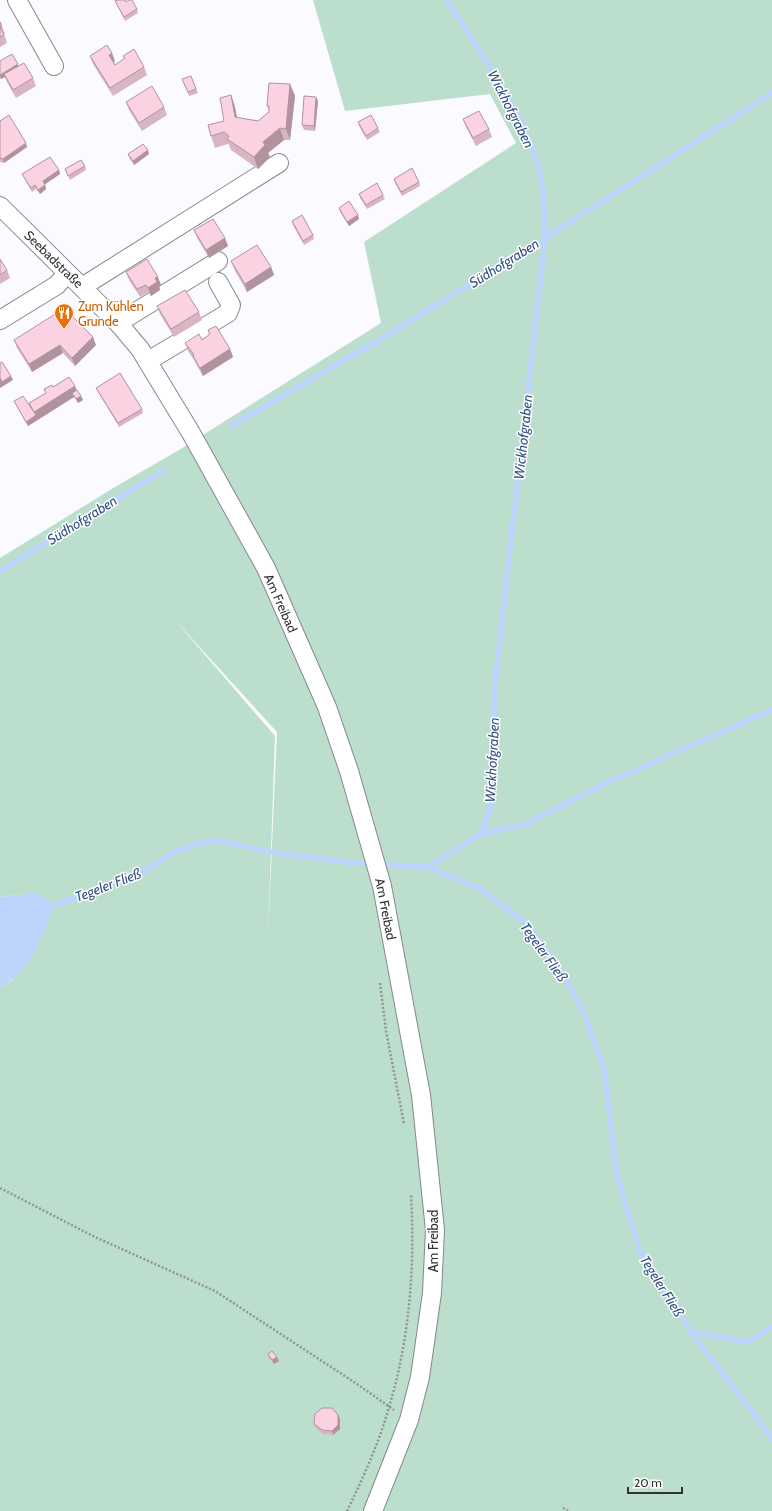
<svg xmlns="http://www.w3.org/2000/svg" width="772" height="1511" viewBox="0 0 772 1511" font-family="Cabin,sans-serif">
	<style>
		.green { fill: #bbdecd; fill-rule: evenodd }
		.water { fill: #bdd5fd }
		.lines { fill: none; stroke-linecap: round; stroke-linejoin: round }
		.stream { stroke: #bdd5fd; stroke-width: 5.5 }
		.minor-casing { stroke: #87878e; stroke-width: 20 }
		.path { stroke: #939397; stroke-width: 2.5; stroke-dasharray: 2 2; stroke-linecap: butt }
		.minor { stroke: #fff; stroke-width: 18 }
		.wall { fill: #d8b5c2 }
		.shaded-wall { fill: #b0939e }
		.building { fill: #fbd2e2; stroke: #b0939e }
		.labels { text-anchor: middle; stroke-width: 3; stroke-linejoin: round; paint-order: stroke }
		.street-label { font-size: 13px; fill: #323235; stroke: #fff }
		.food-label { font-size: 13px; fill: #c56008; stroke: #fff; text-anchor: start }
		.water-label { font-size: 14px; font-style: italic; fill: #345184; stroke: #fff }
	</style>
	<rect width="100%" height="100%" fill="#fafaff"/>
	<path class="green" d="M313,0H772V1511H0V988L12,980L37,893L0,897V558L115,487L179,450L381,323L364,242L516,143L490,94L345,111ZM174,619L277,732L268,937L275,736Z"/>
	<path class="water" d="M37,893L55,904C41,937 33,968 0,988V897Z"/>
	<g class="lines">
		<g class="stream">
			<polyline points="231,426 386,336 545,238 772,93"/>
			<polyline points="0,571 164,470"/>
			<polyline points="481,834 526,824 606,783 772,710"/>
			<path d="M428,867L481,834L490,811L493,790L495,684L545,238C544,218 545,195 540,174C527,116 479,51 447,0"/>
			<polyline points="49,907 137,876 176,851 213,840 277,853 355,863 428,867 482,890 524,921 561,970 584,1013 604,1069 617,1176 641,1255 690,1331 772,1438"/>
			<polyline points="690,1331 748,1342 772,1327"/>
		</g>
		<g class="minor-casing">
			<g id="minor">
				<polyline points="17,0 54,66"/>
				<polyline points="0,206 118,323 140,349 191,433 266,568 327,707 349,771 382,886 421,1095 435,1230 432,1293 420,1377 409,1420 373,1511"/>
				<polyline points="82,287 279,163"/>
				<polyline points="0,320 57,285 67,273"/>
				<polyline points="118,323 218,261"/>
				<polyline points="148,361 228,313 231,305 218,282"/>
			</g>
		</g>
		<g class="path">
			<polyline points="380,983 386,1031 404,1124"/>
			<polyline points="0,1188 95,1237 215,1291 357,1384 394,1410"/>
			<polyline points="563,1508 568,1511"/>
			<path d="M347,1511C363,1478 379,1443 389,1407C410,1338 415,1265 411,1194"/>
		</g>
		<use href="#minor" class="minor"/>
	</g>
	<g class="wall">
		<polygon points="115,1 126,2 137,9 138,13 125,21"/>
		<polygon points="0,22 5,34 4,34 7,43 0,47"/>
		<polygon points="90,56 115,61 114,62 115,65 124,59 123,56 144,67 147,75 113,96 93,64"/>
		<polygon points="0,61 19,66 33,78 36,86 16,98 7,82 5,77 1,79 0,78"/>
		<polygon points="191,76 198,93 189,96 182,79"/>
		<polygon points="290,84 295,96 290,140 284,140 268,153 270,157 258,169 231,150 229,145 228,144 215,148 211,136 224,121 231,95 235,107 237,117 258,121 269,112 269,110 267,106"/>
		<polygon points="318,101 315,131 304,130 302,125"/>
		<polygon points="126,102 164,107 167,115 142,131 129,110"/>
		<polygon points="463,119 489,129 492,137 476,146 466,127"/>
		<polygon points="0,121 27,147 4,163 0,162"/>
		<polygon points="358,122 378,128 380,132 367,140 359,126"/>
		<polygon points="128,154 149,154 134,165 129,158"/>
		<polygon points="85,166 86,170 70,180 65,169"/>
		<polygon points="59,170 60,174 45,184 46,189 40,194 36,189 32,192 24,178 22,174"/>
		<polygon points="394,179 419,182 420,186 402,196 395,183"/>
		<polygon points="359,194 383,195 385,199 367,209 360,198"/>
		<polygon points="339,208 359,219 349,226 340,212"/>
		<polygon points="292,221 313,235 314,239 304,245 293,225"/>
		<polygon points="194,230 225,238 228,246 209,258 197,238"/>
		<polygon points="0,259 7,270 10,278 0,284"/>
		<polygon points="231,261 271,267 274,275 247,292 234,269"/>
		<polygon points="126,272 161,285 159,286 160,290 151,296 148,292 140,297 129,280"/>
		<polygon points="157,306 199,312 202,320 174,337 160,314"/>
		<polygon points="208,330 230,349 233,357 203,376 196,364 194,360 188,351 185,343 202,340 209,335"/>
		<polygon points="14,340 96,345 75,366 63,353 32,372 17,348"/>
		<polygon points="53,387 76,390 83,400 78,403 74,397 28,426 16,405 14,401 31,408 29,403 46,393 44,389"/>
		<polygon points="96,388 142,409 143,413 119,427 98,392"/>
		<polygon points="268,1354 279,1361 274,1364 269,1358"/>
		<polygon points="338,1415 340,1419 340,1429 333,1435 323,1434 316,1428 314,1424"/>
	</g>
	<g class="shaded-wall">
		<polygon points="112,53 115,61 112,63 109,55"/>
		<polygon points="18,64 19,68 4,74 5,77 1,79 0,75"/>
		<polygon points="290,84 295,96 290,140 286,129"/>
		<polygon points="231,95 235,107 239,129 235,117"/>
		<polygon points="316,97 318,101 315,131 314,126"/>
		<polygon points="280,128 284,140 268,153 270,157 258,169 254,157 263,142"/>
		<polygon points="26,143 27,147 4,163 3,159"/>
		<polygon points="148,150 149,154 134,165 133,161"/>
		<polygon points="59,170 60,174 44,185 43,181"/>
		<polygon points="45,185 46,189 40,194 38,190"/>
		<polygon points="358,215 359,219 349,226 347,222"/>
		<polygon points="225,238 228,246 209,258 206,250"/>
		<polygon points="271,267 274,275 247,292 245,284"/>
		<polygon points="158,277 161,285 159,286 160,290 151,296 148,288 155,278"/>
		<polygon points="93,337 96,345 75,366 72,358"/>
		<polygon points="60,345 63,353 32,372 29,364"/>
		<polygon points="230,349 233,357 203,376 200,368"/>
		<polygon points="11,376 13,380 0,388 0,378"/>
		<polygon points="75,386 78,394 72,393 74,397 28,426 26,422 36,415 34,412"/>
		<polygon points="81,396 83,400 78,403 76,399"/>
		<polygon points="277,1357 279,1361 274,1364 272,1360"/>
		<polygon points="338,1415 340,1419 340,1429 333,1435 332,1431"/>
	</g>
	<g class="building">
		<polygon points="118,0 125,0 126,2 129,0 132,0 137,9 124,17 115,1"/>
		<polygon points="0,22 2,26 0,27 4,35 0,37"/>
		<polygon points="107,45 112,53 109,55 115,65 125,58 123,56 134,49 144,67 110,88 90,56"/>
		<polygon points="12,54 18,64 0,75 0,61"/>
		<polygon points="24,63 33,78 13,90 4,74"/>
		<polygon points="191,76 196,89 188,92 182,79"/>
		<polygon points="269,83 290,84 286,129 280,128 263,142 265,145 254,157 227,139 229,136 224,132 211,136 208,125 224,121 220,98 231,95 235,117 258,121 269,112 269,106 267,106"/>
		<polygon points="152,86 164,107 139,123 126,102"/>
		<polygon points="304,96 316,97 314,126 302,125"/>
		<polygon points="479,111 489,129 473,138 463,119"/>
		<polygon points="9,115 26,143 3,159 0,158 0,121"/>
		<polygon points="371,115 378,128 366,136 358,122"/>
		<polygon points="143,144 148,150 133,161 128,154"/>
		<polygon points="50,157 59,170 43,181 45,185 38,190 35,185 31,188 22,174"/>
		<polygon points="81,160 85,166 68,176 65,169"/>
		<polygon points="412,168 419,182 401,192 394,179"/>
		<polygon points="377,183 383,195 366,205 359,194"/>
		<polygon points="349,201 358,215 347,222 339,208"/>
		<polygon points="302,215 313,235 303,241 292,221"/>
		<polygon points="213,219 225,238 206,250 194,230"/>
		<polygon points="257,245 271,267 245,284 231,261"/>
		<polygon points="0,259 7,270 0,275"/>
		<polygon points="147,259 158,277 155,278 157,282 148,288 146,285 137,289 126,272"/>
		<polygon points="185,290 199,312 171,329 157,306"/>
		<polygon points="60,311 69,313 93,337 72,358 60,345 29,364 14,340"/>
		<polygon points="216,326 230,349 200,368 193,356 194,355 185,343 199,334 202,340 210,334 208,330"/>
		<polygon points="2,362 11,376 2,382 0,378 0,363"/>
		<polygon points="120,373 142,409 118,423 96,388"/>
		<polygon points="69,377 75,386 34,412 29,403 46,393 44,389 52,385 53,387"/>
		<polygon points="77,390 81,396 76,399 72,393"/>
		<polygon points="23,396 36,415 26,422 14,401"/>
		<polygon points="272,1351 277,1357 272,1360 268,1354"/>
		<polygon points="322,1408 332,1408 338,1415 338,1425 332,1431 322,1430 314,1424 315,1414"/>
	</g>
	<defs>
		<g id="restaurant-pin" transform="scale(1)"><path d="M0 17L-7.5 6A9.5 9.5 0 1 1 7.5 6Z" fill="#e8710a" stroke="#fff"/><path d="M-5-6h1v4h1v-4h1v4h1v-4h1v5L-1.5 .5V6h-2V.5L-5-1ZM5-6V6H3V1.5H1.5Q1.5-4 5-6Z" fill="#fff"/></g>
	</defs>
	<g fill-rule="evenodd">
		<use href="#restaurant-pin" x="64" y="313"/>
	</g>
	<g class="labels">
		<g class="street-label">
			<text transform="translate(54 259) rotate(44)" y="5">Seebadstraße</text>
			<text transform="translate(281 603) rotate(66)" y="5">Am Freibad</text>
			<text transform="translate(386 909) rotate(79)" y="5">Am Freibad</text>
			<text transform="translate(433 1241) rotate(-90)" y="5">Am Freibad</text>
		</g>
		<g class="food-label">
			<text x="78" y="311">Zum Kühlen<tspan x="78" dy="15">Grunde</tspan></text>
		</g>
		<g class="water-label">
			<text transform="translate(511 109) rotate(63)" y="5">Wickhofgraben</text>
			<text transform="translate(504 263) rotate(-32)" y="5">Südhofgraben</text>
			<text transform="translate(523 437) rotate(-84)" y="5">Wickhofgraben</text>
			<text transform="translate(82 520) rotate(-32)" y="5">Südhofgraben</text>
			<text transform="translate(492 760) rotate(-87)" y="5">Wickhofgraben</text>
			<text transform="translate(108 885) rotate(-21)" y="5">Tegeler Fließ</text>
			<text transform="translate(544 952) rotate(54)" y="5">Tegeler Fließ</text>
			<text transform="translate(662 1286) rotate(58)" y="5">Tegeler Fließ</text>
		</g>
	</g>
	<path d="M628 1487v6h54v-6" fill="none" stroke="#323235" stroke-width="2"/>
	<text x="634" y="1487" font-size="12" fill="#323235" stroke="#ffffff" stroke-width="3" paint-order="stroke">20 m</text>
</svg>
